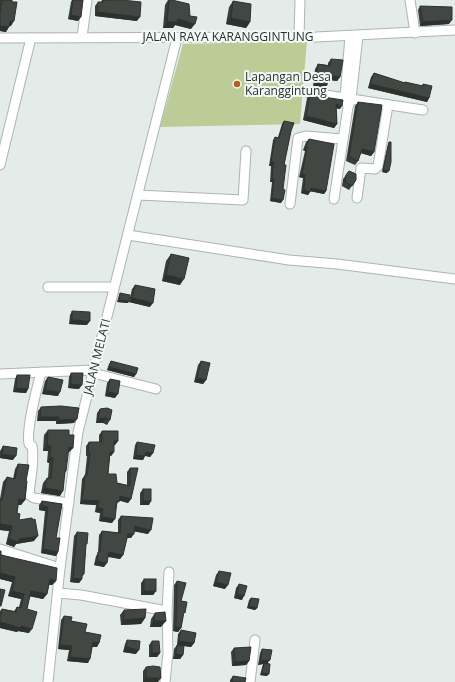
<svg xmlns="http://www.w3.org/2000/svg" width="455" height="682" viewBox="0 0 455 682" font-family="'Open Sans',sans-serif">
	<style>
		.green { fill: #bccc97 }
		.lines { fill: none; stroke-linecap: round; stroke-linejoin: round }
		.minor-casing { stroke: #adb4b1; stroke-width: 11 }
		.minor { stroke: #fff; stroke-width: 9 }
		.wall { fill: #393d3a }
		.shaded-wall { fill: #2e322f }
		.building { fill: #424743; stroke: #2e322f }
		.poi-dot { fill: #bd5a21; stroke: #f1f9f6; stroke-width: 1.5 }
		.labels { text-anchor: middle; stroke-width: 4; stroke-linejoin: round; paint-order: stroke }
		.street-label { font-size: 12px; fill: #2c2f2e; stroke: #f1f9f6 }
		.poi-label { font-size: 12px; fill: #2c2f2e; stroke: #f1f9f6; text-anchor: start }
	</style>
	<rect width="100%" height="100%" fill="#e4ece9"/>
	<polygon class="green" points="307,41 300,124 160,127 183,44"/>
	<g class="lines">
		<g class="minor-casing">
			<g id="minor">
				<polyline points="410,0 415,33"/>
				<polyline points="82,37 87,0"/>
				<polyline points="299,37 300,0"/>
				<polyline points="0,38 316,37 455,30"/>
				<polyline points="306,92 423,110"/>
				<polyline points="347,104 345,98 350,36"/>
				<polyline points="0,165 31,38"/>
				<polyline points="138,195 243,200 246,151"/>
				<polyline points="357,198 361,168 375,169 378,166 388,105"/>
				<polyline points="334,199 348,107 351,99 358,36"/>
				<polyline points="290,204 298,138 306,136 342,139"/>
				<polyline points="128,235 289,260 337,264 455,279"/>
				<polyline points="48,287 114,287"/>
				<path d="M41,372C37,389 26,427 29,444L32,446C35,462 30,479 29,495L34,498L69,503"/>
				<polyline points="93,373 156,389"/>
				<polyline points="0,374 94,370"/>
				<polyline points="0,549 60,568"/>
				<polyline points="58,593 81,595 167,611"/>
				<polyline points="48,682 60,568 78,432 177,38"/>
				<polyline points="165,682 168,653 167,611 169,572"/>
				<polyline points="250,682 255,640"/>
			</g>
		</g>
		<use href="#minor" class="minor"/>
	</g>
	<g class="wall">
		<polygon points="0,0 12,0 11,26 9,26 6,32 0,31"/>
		<polygon points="72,0 83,0 78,21 68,19 71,2"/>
		<polygon points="102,0 122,0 137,21 95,16 95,6 98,2 101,2"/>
		<polygon points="168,0 172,0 191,29 175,25 173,28 163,28 165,5"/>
		<polygon points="233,1 250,22 246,28 226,24 229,7"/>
		<polygon points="420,6 449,24 420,26 418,10"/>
		<polygon points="331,59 340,77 337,81 328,80 327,85 325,89 313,87 315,69 318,64 328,65 328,63"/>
		<polygon points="374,73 404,83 405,82 422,86 423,84 429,98 427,102 368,88 371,77"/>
		<polygon points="310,95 340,109 336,108 337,124 334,128 303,120 307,98"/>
		<polygon points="358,102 374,152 371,156 361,153 358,161 355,165 346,161 355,106"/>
		<polygon points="284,121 291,131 284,165 281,203 270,201 272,182 270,182 271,166 269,166 273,140 275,137 278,137 282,124"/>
		<polygon points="309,139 326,191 324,194 310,191 308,195 301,193 303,178 299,177 305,151 303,150 306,142"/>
		<polygon points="389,142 387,173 382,172 388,144"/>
		<polygon points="349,171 356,180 349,190 342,186 343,179"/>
		<polygon points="171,254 180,285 162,281 166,261"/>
		<polygon points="135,285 150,307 129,302 132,289"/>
		<polygon points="120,293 129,301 128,303 117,302 119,295"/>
		<polygon points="72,311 87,325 69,324 70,315"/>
		<polygon points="111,361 136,374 134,377 107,370 109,364"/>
		<polygon points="201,361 206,380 203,384 194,382 198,365"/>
		<polygon points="71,373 79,389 68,388 69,377"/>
		<polygon points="17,375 28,389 26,393 13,392 15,379"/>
		<polygon points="48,377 58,396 42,394 45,381"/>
		<polygon points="110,379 115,398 105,396 107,383"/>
		<polygon points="41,407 74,423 56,424 56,421 37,421 38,411"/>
		<polygon points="100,409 110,420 107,425 103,423 96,423 97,413"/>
		<polygon points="48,430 69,435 73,448 69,452 68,452 66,471 65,473 60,496 41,493 43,483 47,478 48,478 49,463 47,462 48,451 43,451 44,435"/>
		<polygon points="102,431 118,441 115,445 114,445 114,452 111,456 110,456 108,474 117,483 127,485 127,472 130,468 131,499 128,503 119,500 117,504 112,523 99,521 100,513 95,512 96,505 80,504 82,479 85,475 87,456 86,456 86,446 89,442 99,442 99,435"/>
		<polygon points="137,442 153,453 150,457 145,456 143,460 133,459 135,445"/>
		<polygon points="3,446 13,460 0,458 0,465 0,451"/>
		<polygon points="18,464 26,481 25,500 21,505 18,505 17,513 19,520 34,541 16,544 14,547 6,544 9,531 0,530 0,499 3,482 7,477 13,479 15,469"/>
		<polygon points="143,489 149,505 140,505 140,493"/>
		<polygon points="42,501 62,504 56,538 58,552 56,556 41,553 45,511 39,510 39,505"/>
		<polygon points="121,516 148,534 134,531 131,538 127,538 123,555 120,559 108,557 104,567 94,565 96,556 98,553 99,535 102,531 118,533 118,520"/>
		<polygon points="77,532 86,545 84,574 82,577 82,579 79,583 70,582 74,536"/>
		<polygon points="0,551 1,555 56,581 52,585 49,585 47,594 43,599 30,596 27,609 29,633 18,631 17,632 0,628 0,611 2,609 14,611 17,607 19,607 21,599 8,596 12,582 0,579"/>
		<polygon points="219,571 225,589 213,586 216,575"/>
		<polygon points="144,579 156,591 153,595 141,595 141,583"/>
		<polygon points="177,581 181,601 183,616 181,628 178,632 173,631 174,585"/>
		<polygon points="239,584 242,600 234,598 236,588"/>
		<polygon points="251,598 257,608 255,610 247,608 249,600"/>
		<polygon points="124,610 145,618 141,624 121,625 120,615"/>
		<polygon points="155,613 161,627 150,627 151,619"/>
		<polygon points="64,616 99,643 97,647 92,647 88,663 67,661 69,650 58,649 61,620"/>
		<polygon points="181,630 194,643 191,647 177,645 178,634"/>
		<polygon points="127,640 136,654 123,652 125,644"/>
		<polygon points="152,641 160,653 157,657 149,657 149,645"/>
		<polygon points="177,645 183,655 180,659 173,659 174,649"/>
		<polygon points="234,648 249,661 246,665 232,666 231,652"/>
		<polygon points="262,649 268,664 267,676 260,675 263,664 258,665 260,653"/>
		<polygon points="146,667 158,682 143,682 143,671"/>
		<polygon points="233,676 245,682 230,682 230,680"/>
	</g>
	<g class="shaded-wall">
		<polygon points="97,12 140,17 137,21 95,16"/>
		<polygon points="71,15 81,17 78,21 68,19"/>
		<polygon points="231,18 250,22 246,28 226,24"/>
		<polygon points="178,19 195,24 191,29 175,25 173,28 163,28 167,22"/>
		<polygon points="452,20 449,24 420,26 423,22"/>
		<polygon points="10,21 14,21 11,26 6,26"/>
		<polygon points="0,26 9,27 6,32 0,31"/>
		<polygon points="328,75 340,77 337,81 326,79"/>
		<polygon points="315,83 327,85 325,89 313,87"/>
		<polygon points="370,84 429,98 427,102 368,88"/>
		<polygon points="336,104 342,106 340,109 333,108"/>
		<polygon points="306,116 337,124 334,128 303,120"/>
		<polygon points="306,147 307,147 305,151 303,150"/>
		<polygon points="362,149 374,152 371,156 360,153"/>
		<polygon points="271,162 274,162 271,166 269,166"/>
		<polygon points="383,170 389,171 387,173 382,172"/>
		<polygon points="302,174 305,175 303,178 299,177"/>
		<polygon points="272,179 274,179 272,182 270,182"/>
		<polygon points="311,188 326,191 324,194 309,191"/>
		<polygon points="304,190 310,192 308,195 301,193"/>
		<polygon points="272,198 283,200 281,203 270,201"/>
		<polygon points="166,275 184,279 180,285 162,281"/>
		<polygon points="132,298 153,303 150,307 129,302"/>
		<polygon points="119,300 129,301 128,303 117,302"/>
		<polygon points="72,320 90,321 87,325 69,324"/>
		<polygon points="109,367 136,374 134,377 107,370"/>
		<polygon points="197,378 206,380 203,384 194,382"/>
		<polygon points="71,384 82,385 79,389 68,388"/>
		<polygon points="16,388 28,389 26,393 13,392"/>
		<polygon points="45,390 60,392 58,396 42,394"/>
		<polygon points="108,392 118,394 115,398 105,396"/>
		<polygon points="40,417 59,417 56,421 37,421"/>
		<polygon points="106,418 103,423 96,423 98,419"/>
		<polygon points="77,419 74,423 56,424 59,420"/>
		<polygon points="114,441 118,441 115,445 111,445"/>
		<polygon points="47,446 51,446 48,451 43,451"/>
		<polygon points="69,447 73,448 69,452 65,452"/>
		<polygon points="110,452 114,452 111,456 108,456"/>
		<polygon points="146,452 153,453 150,457 143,455"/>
		<polygon points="2,454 16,456 13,460 0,458"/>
		<polygon points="136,455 145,456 143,460 133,459"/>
		<polygon points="50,457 53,458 49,463 47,462"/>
		<polygon points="45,488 63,491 60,496 41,493"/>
		<polygon points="120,496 131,499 128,503 117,500"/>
		<polygon points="19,499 25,500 21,505 16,504"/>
		<polygon points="82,500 99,501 96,505 80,504"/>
		<polygon points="143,501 151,501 149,505 140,505"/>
		<polygon points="42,506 48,507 45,511 39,510"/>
		<polygon points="98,508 103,509 100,513 95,512"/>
		<polygon points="102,517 115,519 112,523 99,521"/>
		<polygon points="0,524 12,526 9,531 0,530"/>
		<polygon points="135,526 151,530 148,534 132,531"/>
		<polygon points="128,534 134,534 131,538 125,538"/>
		<polygon points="38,536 34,541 16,544 14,547 6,544 9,539 19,539"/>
		<polygon points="43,549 58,552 56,556 41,553"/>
		<polygon points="109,552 123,555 120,559 106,556"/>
		<polygon points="97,561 107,563 104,567 94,565"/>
		<polygon points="0,573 15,577 12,582 0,579"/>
		<polygon points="73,578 82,579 79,583 70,582"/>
		<polygon points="50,579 56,581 52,585 47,584"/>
		<polygon points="216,582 228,585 225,589 213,586"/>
		<polygon points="12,591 24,594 21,599 8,596"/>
		<polygon points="31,591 47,594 43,599 28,596"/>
		<polygon points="144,591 156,591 153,595 141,595"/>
		<polygon points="237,594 244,596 242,600 234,598"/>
		<polygon points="249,606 257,608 255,610 247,608"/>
		<polygon points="145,618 141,624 121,625 124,620"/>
		<polygon points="154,621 166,621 161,627 150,627"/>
		<polygon points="0,622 21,626 32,629 29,633 18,631 17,632 0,628"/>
		<polygon points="176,627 181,628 178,632 173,631"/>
		<polygon points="179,641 194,643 191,647 177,645"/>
		<polygon points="93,642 99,643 97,647 90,646"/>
		<polygon points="60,645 72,646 69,650 58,649"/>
		<polygon points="126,647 139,650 136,654 123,652"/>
		<polygon points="152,653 160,653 157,657 149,657"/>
		<polygon points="176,654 183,655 180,659 173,659"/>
		<polygon points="70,657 90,659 88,663 67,661"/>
		<polygon points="270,660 267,664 264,663 263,664 258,665 261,661"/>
		<polygon points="249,661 246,665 232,666 235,662"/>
		<polygon points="262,673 269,674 267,676 260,675"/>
		<polygon points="146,678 161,678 158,682 143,682"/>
	</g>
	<g class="building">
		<polygon points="2,0 12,0 12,2 17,2 14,21 10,21 9,27 0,26 0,13"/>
		<polygon points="73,0 83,0 81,17 71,15"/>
		<polygon points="104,0 122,0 141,2 140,17 97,12 98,2 103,2"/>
		<polygon points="169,0 172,0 189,4 190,16 197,17 195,24 178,19 177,22 167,22"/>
		<polygon points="233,1 251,4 250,22 231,18"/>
		<polygon points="420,6 452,7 452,20 423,22"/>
		<polygon points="331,59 343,60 340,77 328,75 327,85 315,83 318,64 330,66"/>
		<polygon points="374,73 405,83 405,82 423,86 423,84 432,86 429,98 370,84"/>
		<polygon points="310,95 343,100 342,106 336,104 337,124 306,116"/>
		<polygon points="358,102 382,105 374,152 362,149 358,161 349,157"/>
		<polygon points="284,121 294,123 291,131 284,165 286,165 283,189 285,190 283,200 272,198 274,179 272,179 274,162 271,162 275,137 279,138"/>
		<polygon points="309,139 334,144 326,191 311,188 310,192 304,190 305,175 302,174 307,147 306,147"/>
		<polygon points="389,142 391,142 391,162 389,171 383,170"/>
		<polygon points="349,171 356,174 356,180 352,186 345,182 346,175"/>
		<polygon points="171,254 189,258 184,279 166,275"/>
		<polygon points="135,285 155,289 153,303 132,298"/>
		<polygon points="120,293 130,295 129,301 119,300"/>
		<polygon points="72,311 90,312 90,321 72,320"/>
		<polygon points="111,361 138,368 136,374 109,367"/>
		<polygon points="201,361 210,363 206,380 197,378"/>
		<polygon points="71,373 83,373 82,385 71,384"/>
		<polygon points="17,375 30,375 28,389 16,388"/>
		<polygon points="48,377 63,380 60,392 45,390"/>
		<polygon points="110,379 120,381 118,394 108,392"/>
		<polygon points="61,406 79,408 77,419 59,420 59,417 40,417 41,407"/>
		<polygon points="107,408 112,410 110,420 106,418 98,419 100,409"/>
		<polygon points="48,430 69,430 69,435 74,435 73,448 69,447 66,471 65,471 63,491 45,488 47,478 51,479 53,458 50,457 51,446 47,446"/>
		<polygon points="102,431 118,431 118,441 114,441 114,452 110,452 108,474 116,474 117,483 130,486 130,468 138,468 131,499 120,496 119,502 117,501 115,519 102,517 103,509 98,508 99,501 82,500 85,475 87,475 90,452 88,452 89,442 102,442"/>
		<polygon points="137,442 155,445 153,453 146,452 145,456 136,455"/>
		<polygon points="3,446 17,448 16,456 2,454"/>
		<polygon points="18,464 29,465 26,481 27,481 25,500 19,499 17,513 20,514 19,520 32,518 33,520 35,519 38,536 19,539 18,542 9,539 12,526 0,524 0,500 2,500 7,477 15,479"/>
		<rect x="143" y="489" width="8" height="12"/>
		<polygon points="42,501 62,504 56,538 60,538 58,552 43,549 48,507 42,506"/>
		<polygon points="121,516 153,518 151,530 135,526 134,534 128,534 123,555 109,552 107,563 97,561 98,552 100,552 102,531 120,533"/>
		<polygon points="77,532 88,533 87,544 86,544 84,574 82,574 82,579 73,578"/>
		<polygon points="0,551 1,551 1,555 57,568 56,581 50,579 47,594 31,591 27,609 37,612 32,629 21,626 20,628 0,622 0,617 2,609 16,612 17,607 21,608 24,594 12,591 15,577 0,573"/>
		<polygon points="219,571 231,573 228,585 216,582"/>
		<rect x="144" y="579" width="12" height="12"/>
		<polygon points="177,581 186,583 181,601 187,602 185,613 184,612 181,628 176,627"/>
		<polygon points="239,584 247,586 244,596 237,594"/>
		<polygon points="0,589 5,590 1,606 0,606"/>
		<polygon points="251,598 259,599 257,608 249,606"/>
		<polygon points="146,609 145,618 124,620 124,610"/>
		<polygon points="165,612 166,621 154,621 155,613"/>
		<polygon points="64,616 72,617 71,621 87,624 85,632 101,635 99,643 93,642 90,659 70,657 72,646 60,645"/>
		<polygon points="181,630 196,633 194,643 179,641"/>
		<polygon points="127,640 140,641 139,650 126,647"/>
		<polygon points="152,641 159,641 160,653 152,653"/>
		<polygon points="177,645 184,646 183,655 176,654"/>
		<polygon points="251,647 249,661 235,662 234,648"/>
		<polygon points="262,649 272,650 270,660 261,661"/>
		<polygon points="264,663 270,664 269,674 262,673"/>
		<polygon points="153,666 160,667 161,678 146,678 146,667"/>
		<polygon points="233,676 246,678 245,682 232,682"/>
	</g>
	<circle class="poi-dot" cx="237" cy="84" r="4"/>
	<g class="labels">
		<g class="street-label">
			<text x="228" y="41">JALAN RAYA KARANGGINTUNG</text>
			<text transform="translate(97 357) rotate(-76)" y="4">JALAN MELATI</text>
		</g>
		<g class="poi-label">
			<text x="245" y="81">Lapangan Desa<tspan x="245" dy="14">Karanggintung</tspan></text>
		</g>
	</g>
</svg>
